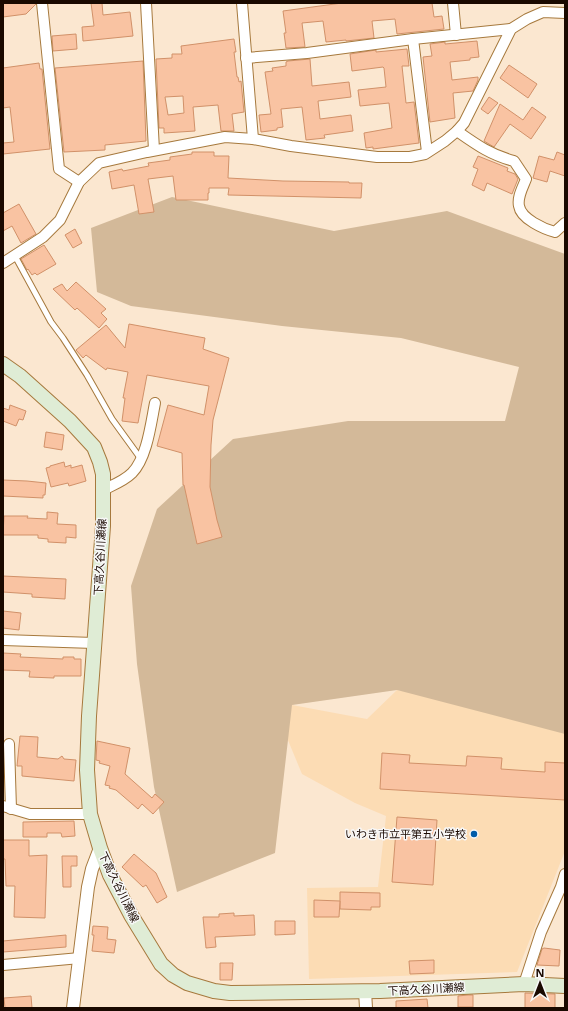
<svg xmlns="http://www.w3.org/2000/svg" width="568" height="1011" viewBox="0 0 568 1011" font-family="'Noto Sans','Noto Sans JP',sans-serif">
	<style>
		.built { fill: #fcdcb4 }
		.green { fill: #d3b999 }
		.building { fill: #f9c3a2; stroke: #d19169; fill-rule: evenodd }
		.lines { fill: none; stroke-linecap: round; stroke-linejoin: round }
		.service-casing { stroke: #a6793d; stroke-width: 7 }
		.minor-casing { stroke: #a6793d; stroke-width: 12 }
		.tertiary-casing { stroke: #a6793d; stroke-width: 14 }
		.secondary-casing { stroke: #a6793d; stroke-width: 16 }
		.service { stroke: #fff; stroke-width: 5 }
		.minor { stroke: #fff; stroke-width: 10 }
		.tertiary { stroke: #fff; stroke-width: 12 }
		.secondary { stroke: #dfecd5; stroke-width: 14 }
		.poi-dot { fill: #005ca9; stroke: #f8f8f8; stroke-width: 1.5 }
		.labels { text-anchor: middle; stroke-width: 3; stroke-linejoin: round; paint-order: stroke }
		.street-label { font-size: 11px; fill: #1a0900; stroke: #f8f8f8 }
		.poi-label { font-size: 11px; fill: #1a0900; stroke: #f8f8f8; text-anchor: end }
	</style>
	<rect width="100%" height="100%" fill="#fbe7d0"/>
	<polygon class="built" points="397,690 435,696 565,733 565,851 517,972 309,979 307,888 378,887 386,816 355,803 302,774 285,733 292,705 367,719"/>
	<polygon class="green" points="172,197 334,231 447,211 565,254 565,734 397,690 292,705 275,853 177,892 154,787 137,664 131,586 157,509 233,439 348,421 505,421 519,367 401,338 282,326 131,306 97,292 91,228"/>
	<g class="building">
		<polygon points="3,3 36,3 36,4 26,14 3,17"/>
		<polygon points="91,3 102,3 103,15 130,12 133,36 83,41 82,27 94,26"/>
		<polygon points="342,3 432,3 434,17 442,16 444,29 397,34 395,19 372,21 374,38 346,41 346,40 326,42 323,21 302,23 305,47 286,48 284,33 286,33 283,11"/>
		<polygon points="76,34 77,49 53,51 52,36"/>
		<path d="M234,39L236,52H234L237,77H238L239,82L241,81L244,112L232,114L234,131H221L218,105L193,107L195,131L164,133V128H159L156,59L172,58V54H182L181,46ZM183,96L184,113L168,115L165,97Z"/>
		<polygon points="477,41 479,57 470,58 470,60 450,62 452,80 478,77 478,80 473,91 453,93 455,118 430,122 423,57 432,56 430,44 445,42 445,44"/>
		<polygon points="407,49 409,66 402,66 406,103 414,102 419,143 373,149 373,147 366,148 364,133 392,128 389,103 360,106 358,90 386,87 384,68 383,67 352,71 350,54 376,50 376,52"/>
		<polygon points="310,59 312,86 349,82 351,97 318,101 320,119 351,115 353,131 324,135 325,138 306,140 302,107 281,109 283,127 277,128 277,130 261,132 259,115 271,114 265,72 273,71 272,68 286,66 286,62 288,61"/>
		<polygon points="143,61 146,141 105,145 105,150 64,152 55,68"/>
		<polygon points="39,63 40,69 42,69 50,149 3,154 3,143 14,142 10,107 3,108 3,68"/>
		<polygon points="509,65 537,84 528,98 500,78"/>
		<polygon points="489,97 498,103 488,114 481,109"/>
		<polygon points="500,104 523,120 532,107 546,117 531,139 510,124 494,147 484,141"/>
		<polygon points="192,152 214,152 214,156 229,156 228,178 283,181 349,182 349,183 362,183 361,198 228,195 229,188 209,188 209,193 208,193 208,200 176,200 173,176 148,179 154,212 139,214 134,185 112,189 109,172 122,169 123,171 149,166 148,163 170,160 170,157 192,154"/>
		<polygon points="557,152 565,155 565,176 550,171 547,182 533,178 539,156 554,160"/>
		<polygon points="478,156 508,168 507,171 515,174 518,179 512,194 487,183 484,191 472,185 478,169 473,167"/>
		<polygon points="19,204 36,234 21,243 12,226 3,231 3,213"/>
		<polygon points="75,229 82,243 73,248 65,235"/>
		<polygon points="44,245 56,264 37,275 35,273 32,275 28,269 27,270 21,259"/>
		<polygon points="76,282 106,309 101,313 107,319 99,328 77,308 75,310 53,289 62,284 67,291"/>
		<polygon points="129,324 205,338 203,349 229,358 213,420 211,445 210,487 217,520 222,537 197,544 184,485 183,485 182,453 157,446 168,405 204,415 209,386 147,375 138,423 122,421 125,398 123,398 128,372 107,368 106,370 86,355 83,358 76,350 106,325 125,348"/>
		<polygon points="10,405 26,411 23,420 19,419 16,426 3,421 3,408 9,410"/>
		<polygon points="46,432 64,435 62,450 44,447"/>
		<polygon points="64,462 65,467 71,465 71,468 82,465 86,481 69,486 68,483 51,487 46,468 50,467 50,466"/>
		<polygon points="3,480 27,481 46,483 45,495 43,495 43,498 3,496"/>
		<polygon points="47,512 58,513 57,524 76,525 76,538 66,537 66,543 48,542 48,539 38,538 38,535 3,535 4,516 28,516 27,518 47,519"/>
		<polygon points="3,576 66,579 65,599 32,597 32,594 3,592"/>
		<polygon points="3,611 21,613 19,630 3,628"/>
		<polygon points="3,653 21,654 20,657 63,659 63,657 74,657 74,659 81,659 81,676 54,676 54,678 29,677 30,671 3,670"/>
		<polygon points="20,736 38,737 37,757 58,759 62,756 64,759 76,760 74,781 22,776 22,766 17,766"/>
		<polygon points="97,741 130,748 125,774 152,798 155,794 164,802 153,814 142,804 138,809 116,790 109,788 110,786 105,785 110,766 99,763 100,761 96,760"/>
		<polygon points="382,753 410,755 409,763 466,766 467,756 502,758 501,769 545,772 545,762 565,763 565,800 380,789"/>
		<polygon points="397,817 437,820 433,885 392,882"/>
		<polygon points="74,821 75,836 62,837 61,833 47,833 47,837 23,837 23,822"/>
		<polygon points="3,840 29,840 29,856 47,855 45,918 14,917 15,886 6,886 5,859 3,859"/>
		<polygon points="134,854 156,873 167,897 157,903 146,885 143,887 122,867"/>
		<polygon points="62,856 77,856 77,866 71,866 71,887 63,887"/>
		<polygon points="340,892 380,893 380,907 371,907 371,910 340,909"/>
		<polygon points="314,900 340,901 339,917 314,917"/>
		<polygon points="234,913 234,916 254,915 255,935 215,937 216,947 206,948 203,917 219,917 219,914"/>
		<polygon points="275,921 295,921 295,934 275,935"/>
		<polygon points="93,926 108,927 107,939 116,940 114,953 92,951 94,935 92,935"/>
		<polygon points="66,935 66,947 3,952 3,941"/>
		<polygon points="544,948 560,950 559,966 537,965 542,949"/>
		<polygon points="434,960 434,973 410,974 409,961"/>
		<polygon points="220,963 233,963 232,980 220,980"/>
		<polygon points="525,993 555,994 555,1008 525,1008"/>
		<polygon points="468,995 473,995 473,1007 458,1007 458,996"/>
		<polygon points="31,996 32,1008 5,1008 4,998"/>
		<polygon points="427,999 428,1008 396,1008 396,1001"/>
	</g>
	<g class="lines">
		<g class="service-casing">
			<polyline id="service" points="15,256 51,322 63,338 87,375 112,419 141,459"/>
		</g>
		<g class="minor-casing">
			<g id="minor">
				<polyline points="42,3 59,169 79,182"/>
				<polyline points="146,3 154,150"/>
				<polyline points="242,3 253,139"/>
				<polyline points="453,3 456,35"/>
				<polyline points="413,39 427,152"/>
				<polyline points="246,58 307,53 413,39 511,29"/>
				<path d="M457,131C477,145 491,155 514,161L526,179C523,187 517,197 519,206C521,219 544,229 555,232L565,223"/>
				<polyline points="3,263 43,237 60,220 79,182 99,163 147,152 225,137 253,139 291,146 377,157 410,157 425,154 445,141 457,131 464,123 511,29 527,19 543,12 565,13"/>
				<path d="M103,490C113,485 124,481 132,473C147,458 151,423 155,403"/>
				<polyline points="3,640 94,643"/>
				<polyline points="9,744 11,809"/>
				<polyline points="3,806 30,814 90,814"/>
				<polyline points="3,965 80,958"/>
				<polyline points="524,984 541,932 561,887 565,874"/>
			</g>
		</g>
		<g class="tertiary-casing">
			<g id="tertiary">
				<polyline points="365,991 366,1008"/>
				<polyline points="73,1008 88,887 92,869 100,848"/>
			</g>
		</g>
		<g class="secondary-casing">
			<polyline id="secondary" points="3,364 20,376 70,421 94,447 100,462 103,474 103,526 89,716 87,770 90,814 100,848 110,875 131,915 161,964 173,975 187,983 214,991 230,993 380,991 524,984 565,986"/>
		</g>
		<use href="#service" class="service"/>
		<use href="#minor" class="minor"/>
		<use href="#tertiary" class="tertiary"/>
		<use href="#secondary" class="secondary"/>
	</g>
	<circle class="poi-dot" cx="474" cy="834" r="4"/>
	<g class="labels">
		<g class="street-label">
			<text transform="translate(100 557) rotate(-87)" y="4">下高久谷川瀬線</text>
			<text transform="translate(119 887) rotate(64)" y="4">下高久谷川瀬線</text>
			<text transform="translate(426 989) rotate(-3)" y="4">下高久谷川瀬線</text>
		</g>
		<g class="poi-label">
			<text x="466" y="838">いわき市立平第五小学校</text>
		</g>
	</g>
	<rect width="568" height="1011" fill="none" stroke="#1a0900" stroke-width="8"/>
	<g transform="translate(540 983)" stroke="#f8f8f8" stroke-width="3" paint-order="stroke">
	<path d="M0-3L7 15L0 10L-7 15Z" fill="#1a0900"/>
	<text y="-6" font-size="11" font-weight="bold" text-anchor="middle" fill="#1a0900">N</text>
	</g>
</svg>
